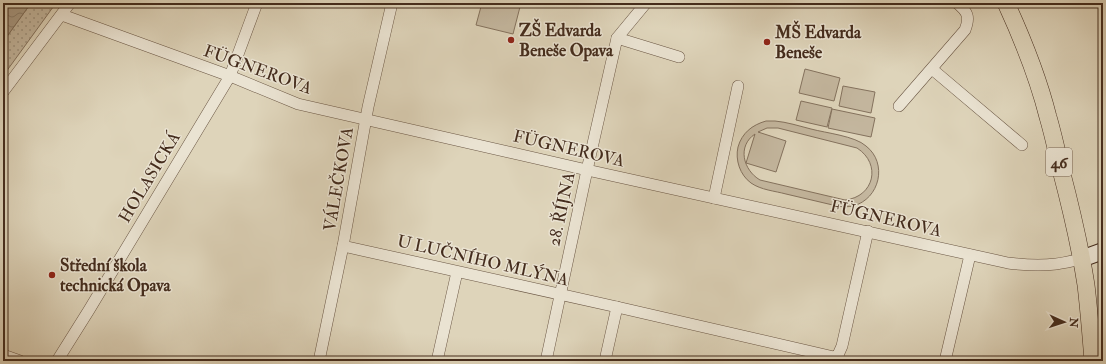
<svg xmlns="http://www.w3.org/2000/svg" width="1106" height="364" viewBox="0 0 1106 364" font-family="'IM FELL Double Pica',serif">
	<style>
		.grass { fill: url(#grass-dots); stroke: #84725e }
		.pitch { fill: #c4b79f; stroke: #84725e; fill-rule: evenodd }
		.water { fill: url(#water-waves); stroke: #816f5b }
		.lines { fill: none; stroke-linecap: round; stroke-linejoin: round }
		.street-casing { stroke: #6a5644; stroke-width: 12 }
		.secondary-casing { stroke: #442c1d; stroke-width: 18 }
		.primary-casing { stroke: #442c1d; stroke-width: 18 }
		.street { stroke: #eae3d2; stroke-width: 11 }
		.secondary { stroke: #eae3d2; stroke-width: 16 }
		.primary { stroke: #ded4ba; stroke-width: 17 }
		.poi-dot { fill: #8f2418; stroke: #eae3d2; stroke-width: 1.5 }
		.labels { text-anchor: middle; stroke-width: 3; stroke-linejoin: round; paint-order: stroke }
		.shield { fill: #eae3d2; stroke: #766353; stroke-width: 1 }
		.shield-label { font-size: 16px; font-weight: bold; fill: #442c1d }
		.poi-label { font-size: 17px; font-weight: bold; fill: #442c1d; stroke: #eae3d2; text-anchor: start }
		.street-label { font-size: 17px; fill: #442c1d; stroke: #eae3d2 }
	</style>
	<defs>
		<pattern id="grass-dots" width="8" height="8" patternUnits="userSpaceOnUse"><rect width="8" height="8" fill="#c4b79f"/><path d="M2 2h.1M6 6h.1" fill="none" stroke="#a19581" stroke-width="1.8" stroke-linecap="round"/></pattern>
		<pattern id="water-waves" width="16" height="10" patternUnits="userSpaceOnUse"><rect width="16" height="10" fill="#aa9b85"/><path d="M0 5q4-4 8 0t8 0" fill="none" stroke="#8c7f6c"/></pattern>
	</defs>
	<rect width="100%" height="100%" fill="#ded4ba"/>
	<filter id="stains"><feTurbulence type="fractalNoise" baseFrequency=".005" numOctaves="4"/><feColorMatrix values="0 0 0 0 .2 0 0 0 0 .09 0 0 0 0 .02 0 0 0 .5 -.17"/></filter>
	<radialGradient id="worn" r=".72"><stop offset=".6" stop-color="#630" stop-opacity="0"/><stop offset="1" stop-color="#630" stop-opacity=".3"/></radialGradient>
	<polygon class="grass" points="31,3 56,3 3,76 3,42"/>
	<g class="pitch">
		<polygon points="482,3 521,3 513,34 476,25"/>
		<polygon points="805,69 840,78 834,101 799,93"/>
		<polygon points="843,86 875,92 871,113 839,106"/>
		<polygon points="801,101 832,108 827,127 796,120"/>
		<polygon points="832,109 875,118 871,137 828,128"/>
		<path d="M766,121C769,121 772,121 775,121C787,122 799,126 811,129C826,133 855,136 866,146C888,163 880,199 853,206C848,207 843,207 837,206C820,202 803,198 786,194C775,191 761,190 751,183C740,175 735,160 738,147C742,133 752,125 766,121ZM767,128H778L857,148C882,164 874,197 845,200L760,180C743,170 737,146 755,134L746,163L776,172L786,141L758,132Z"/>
	</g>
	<polygon class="water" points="5,3 31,3 3,42 3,6"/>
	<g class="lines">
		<g class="street-casing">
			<g id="street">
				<path d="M62,15L230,76L298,104L587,170L1008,263C1024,265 1040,266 1056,264C1064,263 1073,261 1081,259"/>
				<polyline points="617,38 679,57"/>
				<polyline points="932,69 1022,145"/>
				<polyline points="3,92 70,3"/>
				<path d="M899,106L965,30C970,17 968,12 957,3"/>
				<polyline points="714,198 738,86"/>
				<polyline points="343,246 617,307 834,357 838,355"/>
				<polyline points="3,355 20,361"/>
				<polyline points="606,356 617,307"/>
				<polyline points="57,361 89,310 230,76 257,3"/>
				<polyline points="319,361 343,246 368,107 392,3"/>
				<polyline points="437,361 457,272"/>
				<polyline points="546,361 587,170 617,38 646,3"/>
				<polyline points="837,361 838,355 842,346 868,231"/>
				<polyline points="945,361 970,255"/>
			</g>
		</g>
		<g class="secondary-casing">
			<polyline id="secondary" points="1081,259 1103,251"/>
		</g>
		<g class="primary-casing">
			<path id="primary" d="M1006,3C1023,40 1038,77 1048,117C1053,134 1057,152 1061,170C1071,208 1080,246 1086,285C1089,310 1091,336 1093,361"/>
		</g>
		<use href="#street" class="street"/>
		<use href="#secondary" class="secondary"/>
		<use href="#primary" class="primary"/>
	</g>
	<g class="poi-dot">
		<circle cx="511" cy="40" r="4"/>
		<circle cx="767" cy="42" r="4"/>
		<circle cx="52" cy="275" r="4"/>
	</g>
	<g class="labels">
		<rect class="shield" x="1046" y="148" width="26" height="28" rx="3"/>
		<g class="shield-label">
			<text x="1059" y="168">46</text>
		</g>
		<g class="poi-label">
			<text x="519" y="36">ZŠ Edvarda<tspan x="519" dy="20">Beneše Opava</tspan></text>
			<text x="775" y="38">MŠ Edvarda<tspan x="775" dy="20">Beneše</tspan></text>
			<text x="60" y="271">Střední škola<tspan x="60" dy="20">technická Opava</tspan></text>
		</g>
		<g class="street-label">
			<text transform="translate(258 69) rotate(20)" y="6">FÜGNEROVA</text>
			<text transform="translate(569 148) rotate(13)" y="6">FÜGNEROVA</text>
			<text transform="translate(149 177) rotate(-59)" y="6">HOLASICKÁ</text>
			<text transform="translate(338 179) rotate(-80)" y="6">VÁLEČKOVA</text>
			<text transform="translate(561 209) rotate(-78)" y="6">28. ŘÍJNA</text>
			<text transform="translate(886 218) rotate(13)" y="6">FÜGNEROVA</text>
			<text transform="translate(483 260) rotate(13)" y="6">U LUČNÍHO MLÝNA</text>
		</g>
	</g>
	<rect width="1106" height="364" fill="none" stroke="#ded4ba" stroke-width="16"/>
	<rect x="4" y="4" width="1098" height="356" fill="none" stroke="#442c1d" stroke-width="2"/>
	<rect x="8" y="8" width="1090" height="348" fill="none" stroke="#442c1d"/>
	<g transform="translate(1064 322) rotate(93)" stroke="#eae3d2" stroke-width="3" paint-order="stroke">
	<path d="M0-3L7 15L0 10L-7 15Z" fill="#442c1d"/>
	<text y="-6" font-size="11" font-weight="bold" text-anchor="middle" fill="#442c1d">N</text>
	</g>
	<rect width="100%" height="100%" filter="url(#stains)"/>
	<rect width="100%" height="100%" fill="url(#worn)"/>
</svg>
